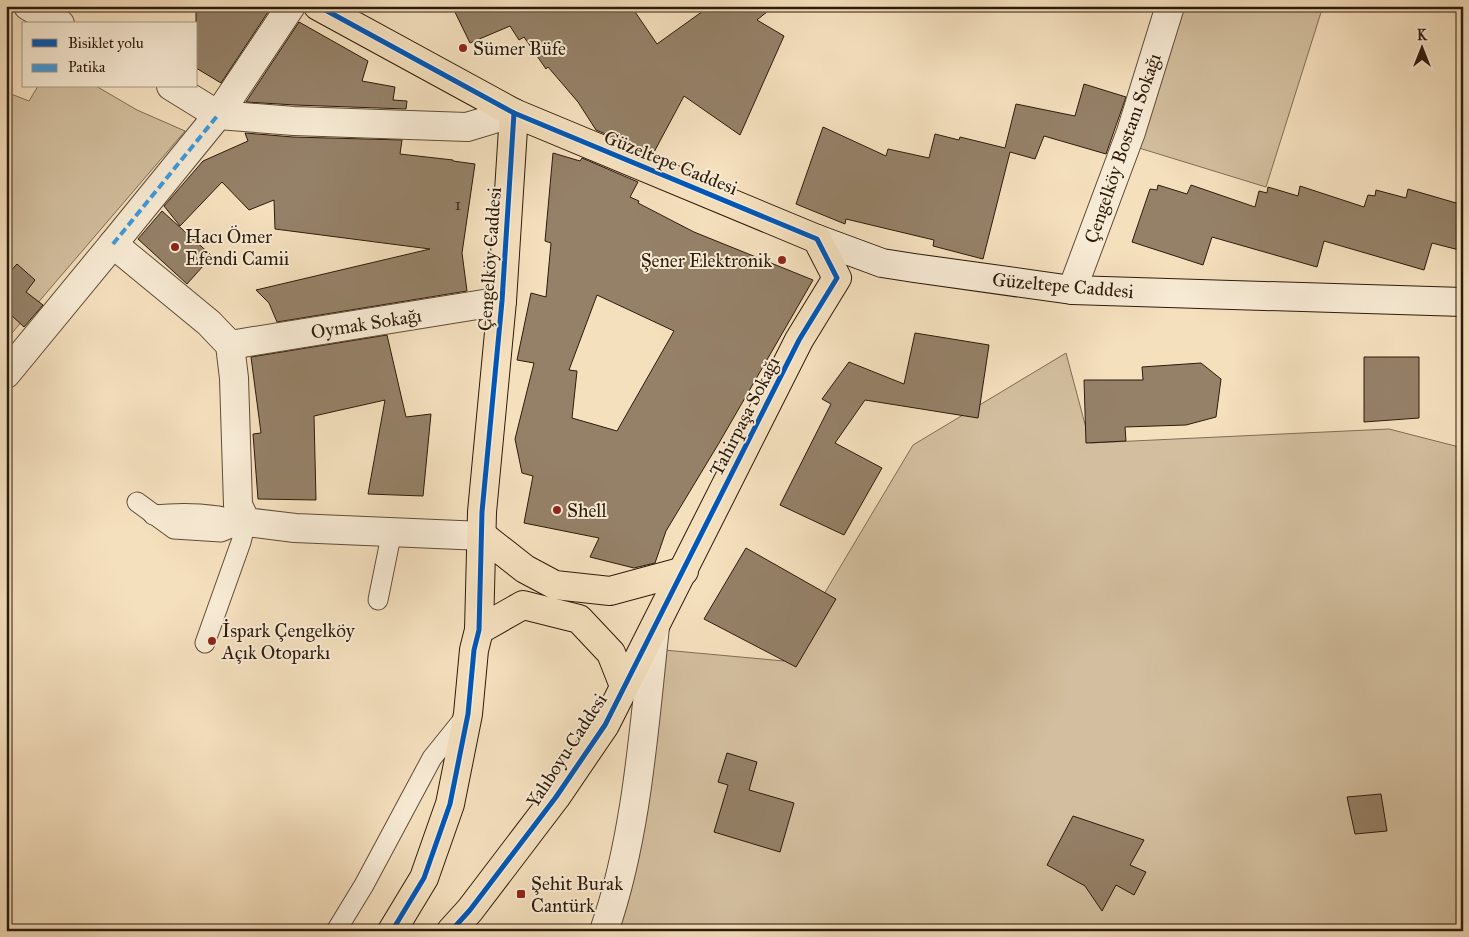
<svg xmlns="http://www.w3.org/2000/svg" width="1469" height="937" viewBox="0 0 1469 937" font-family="'IM FELL Great Primer',serif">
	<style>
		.green { fill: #d3bf9f; stroke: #806d54 }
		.building { fill: #958168; stroke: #2c1b0a; fill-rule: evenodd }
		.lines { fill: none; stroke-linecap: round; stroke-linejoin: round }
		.service-casing { stroke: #5e4c37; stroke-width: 21 }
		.pedestrian-casing { stroke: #5e4c37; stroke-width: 30 }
		.minor-casing { stroke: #5e4c37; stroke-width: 30 }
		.secondary-casing { stroke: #2c1b0a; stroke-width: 30 }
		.primary-casing { stroke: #2c1b0a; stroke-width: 30 }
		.service { stroke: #f8ebd5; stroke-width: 19 }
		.pedestrian { stroke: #f8ebd5; stroke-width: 28 }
		.minor { stroke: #f8ebd5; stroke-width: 28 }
		.secondary { stroke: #f8ebd5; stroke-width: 28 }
		.primary { stroke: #f5e0be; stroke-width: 28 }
		.quiet { stroke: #3d9bde; stroke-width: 4; stroke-dasharray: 8 4; stroke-linecap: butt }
		.cycleway-casing { stroke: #f8ebd5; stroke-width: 8 }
		.cycleway { stroke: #0057b8; stroke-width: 5 }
		.poi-dot { fill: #8f2418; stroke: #f8ebd5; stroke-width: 2 }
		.labels { text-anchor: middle; stroke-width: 4; stroke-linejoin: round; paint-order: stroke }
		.number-label { font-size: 16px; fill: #463422 }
		.poi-label { font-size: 19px; fill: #2c1b0a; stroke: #f8ebd5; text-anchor: start }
		.street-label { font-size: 19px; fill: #2c1b0a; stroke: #f8ebd5 }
	</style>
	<rect width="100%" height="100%" fill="#f5e0be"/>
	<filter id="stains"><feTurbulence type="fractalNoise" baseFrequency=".004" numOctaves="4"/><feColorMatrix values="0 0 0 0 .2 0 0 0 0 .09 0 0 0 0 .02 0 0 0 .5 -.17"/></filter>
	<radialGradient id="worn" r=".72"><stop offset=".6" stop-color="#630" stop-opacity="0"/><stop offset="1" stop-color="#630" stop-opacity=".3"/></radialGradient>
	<g class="green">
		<polygon points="1183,6 1323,6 1266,187 1139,148"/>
		<polygon points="38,86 96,86 137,110 185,131 6,340 6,92 29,101"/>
		<polygon points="1066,353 1090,443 1389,429 1463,448 1463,931 606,931 664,650 784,661 913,445"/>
	</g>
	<g class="building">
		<polygon points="196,6 272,6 221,83 196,68"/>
		<polygon points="452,6 631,6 657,44 710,6 774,6 757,20 784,36 740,135 684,96 653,154 596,130 578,102 548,67 546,69 524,37 519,40 510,26 470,43"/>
		<polygon points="299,22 368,61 362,81 395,87 393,100 407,101 406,109 295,105 246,102"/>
		<polygon points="1084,84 1126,97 1106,154 1044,136 1035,159 1010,152 983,259 933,246 934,240 846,219 845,224 796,204 823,127 886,156 888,149 929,158 935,134 959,140 960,137 1005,148 1016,104 1075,116"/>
		<polygon points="245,133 293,137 402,140 400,154 453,160 453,161 475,164 462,253 467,291 277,322 269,303 256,290 430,249 275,229 274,200 249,210 222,182 180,226 164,206 203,161 248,141"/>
		<path d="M553,153L580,161L582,158L638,182L630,197L639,201L638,203L694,232L813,280L719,443L666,531L655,563L634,568L590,557L599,538L524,523L533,476L522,473L515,439L534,363L517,360L531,293L546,297L551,243L545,241ZM597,295L674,331L617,431L572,418L577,371L569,370Z"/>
		<polygon points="1158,185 1187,194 1191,185 1255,207 1259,191 1267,193 1268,187 1298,196 1300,186 1364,207 1368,195 1375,196 1376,190 1406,198 1408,189 1463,205 1463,251 1432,243 1424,270 1324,241 1317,267 1212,237 1203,265 1132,242 1150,189 1157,190"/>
		<polygon points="162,211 212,256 187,284 138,239"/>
		<polygon points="17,264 35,280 26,292 43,305 24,327 10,314 6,319 6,276"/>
		<polygon points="915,333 989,345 978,418 865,400 835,443 882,468 844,535 780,505 831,404 822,399 849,362 904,384"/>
		<polygon points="387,335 406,417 431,414 423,496 368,494 385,400 314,416 316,500 258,499 253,434 261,433 251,357"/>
		<polygon points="1364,357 1419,357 1419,418 1364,422"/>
		<polygon points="1201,363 1221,379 1216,417 1186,425 1125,427 1126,441 1086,443 1084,380 1143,380 1142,367"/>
		<polygon points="746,548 836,599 796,667 704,619"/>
		<polygon points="727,753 757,762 749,790 794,803 780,852 714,832 728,785 718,782"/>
		<polygon points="1381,794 1387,831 1355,834 1347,797"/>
		<polygon points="1073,816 1144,840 1130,865 1146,872 1134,895 1116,885 1102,911 1085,886 1047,865"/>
	</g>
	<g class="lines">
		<g class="service-casing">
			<g id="service">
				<polyline points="137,502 174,529 221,532 246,522"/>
				<path d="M153,515C186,512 214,513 246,522"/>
				<polyline points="378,600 392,531"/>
				<polyline points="205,643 241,542 246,522"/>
				<polyline points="336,931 364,885 432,758 465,717"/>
			</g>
		</g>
		<g class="pedestrian-casing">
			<polyline id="pedestrian" points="113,244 218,115"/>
		</g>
		<g class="minor-casing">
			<g id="minor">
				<polyline points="28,6 60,24"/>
				<polyline points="171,86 218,115 294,121 467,127 514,113"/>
				<polyline points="218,115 291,6"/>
				<polyline points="1072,290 1131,132 1170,6"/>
				<polyline points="230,345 502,301"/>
				<polyline points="6,374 113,244 209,323 230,345 234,378 238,505 246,522 295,528 483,536"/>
				<path d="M604,931C637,837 644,727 655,627"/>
			</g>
		</g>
		<g class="secondary-casing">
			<polyline id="secondary" points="817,239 882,263 914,268 1072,290 1463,302"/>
		</g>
		<g class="primary-casing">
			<g id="primary">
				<polyline points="318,6 514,113 817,239 837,278 799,340 605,725 556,797 470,910 451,931"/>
				<polyline points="483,536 525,569 555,585 610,591 684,571"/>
				<polyline points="479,630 523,605 579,619 611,653 624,686"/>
				<polyline points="392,931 424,878 450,804 468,714 474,650 479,630 482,512 502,301 514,113"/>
			</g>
		</g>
		<use href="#service" class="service"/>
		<use href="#pedestrian" class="pedestrian"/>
		<use href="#minor" class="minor"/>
		<use href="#secondary" class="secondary"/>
		<use href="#primary" class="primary"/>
		<polyline class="quiet" points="113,244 218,115"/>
		<g class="cycleway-casing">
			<g id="cycleway">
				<polyline points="318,6 514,113 817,239 837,278 799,340 605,725 556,797 470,910 451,931"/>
				<polyline points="392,931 424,878 450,804 468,714 474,650 479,630 482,512 502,301 514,113"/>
			</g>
		</g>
		<use href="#cycleway" class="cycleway"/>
	</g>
	<g class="poi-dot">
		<circle cx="463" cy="48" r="5"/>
		<circle cx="175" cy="247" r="5"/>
		<circle cx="782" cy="260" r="5"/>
		<circle cx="557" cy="510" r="5"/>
		<circle cx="212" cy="641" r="5"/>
		<rect x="516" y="889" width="10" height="10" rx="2.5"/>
	</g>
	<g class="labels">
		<g class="number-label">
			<text x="458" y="210">1</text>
		</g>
		<g class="poi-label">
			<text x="473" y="55">Sümer Büfe</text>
			<text x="185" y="243">Hacı Ömer<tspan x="185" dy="22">Efendi Camii</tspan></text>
			<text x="772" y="267" text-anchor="end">Şener Elektronik</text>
			<text x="567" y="517">Shell</text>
			<text x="222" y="637">İspark Çengelköy<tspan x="222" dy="22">Açık Otoparkı</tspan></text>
			<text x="531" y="890">Şehit Burak<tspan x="531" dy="22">Cantürk</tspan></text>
		</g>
		<g class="street-label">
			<text transform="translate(1122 148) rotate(-71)" y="7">Çengelköy Bostanı Sokağı</text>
			<text transform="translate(671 162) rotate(22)" y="7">Güzeltepe Caddesi</text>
			<text transform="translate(489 259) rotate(-86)" y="7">Çengelköy Caddesi</text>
			<text transform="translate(1063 285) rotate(5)" y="7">Güzeltepe Caddesi</text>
			<text transform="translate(366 323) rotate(-9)" y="7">Oymak Sokağı</text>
			<text transform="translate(744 416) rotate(-63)" y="7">Tahirpaşa Sokağı</text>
			<text transform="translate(566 750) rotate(-57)" y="7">Yalıboyu Caddesi</text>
		</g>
	</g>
	<rect width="1469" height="937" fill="none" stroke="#f5e0be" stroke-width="25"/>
	<rect x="8" y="8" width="1454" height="922" fill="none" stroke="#2c1b0a" stroke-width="2.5"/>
	<rect x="12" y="12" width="1444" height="912" fill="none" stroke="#2c1b0a"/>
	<rect x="22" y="22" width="175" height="65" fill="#f8ebd5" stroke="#a69884"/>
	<rect x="32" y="39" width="25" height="8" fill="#0057b8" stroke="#a69884"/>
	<text x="68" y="48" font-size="15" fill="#2c1b0a">Bisiklet yolu</text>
	<rect x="32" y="64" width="25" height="8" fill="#3d9bde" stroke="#a69884"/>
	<text x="68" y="72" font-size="15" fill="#2c1b0a">Patika</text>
	<g transform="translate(1422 48)" stroke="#f8ebd5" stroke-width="4" paint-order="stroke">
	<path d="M0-4L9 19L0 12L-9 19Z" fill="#2c1b0a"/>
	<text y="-8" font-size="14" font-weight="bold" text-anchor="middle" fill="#2c1b0a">K</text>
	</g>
	<rect width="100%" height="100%" filter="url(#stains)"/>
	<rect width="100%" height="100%" fill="url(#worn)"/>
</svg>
